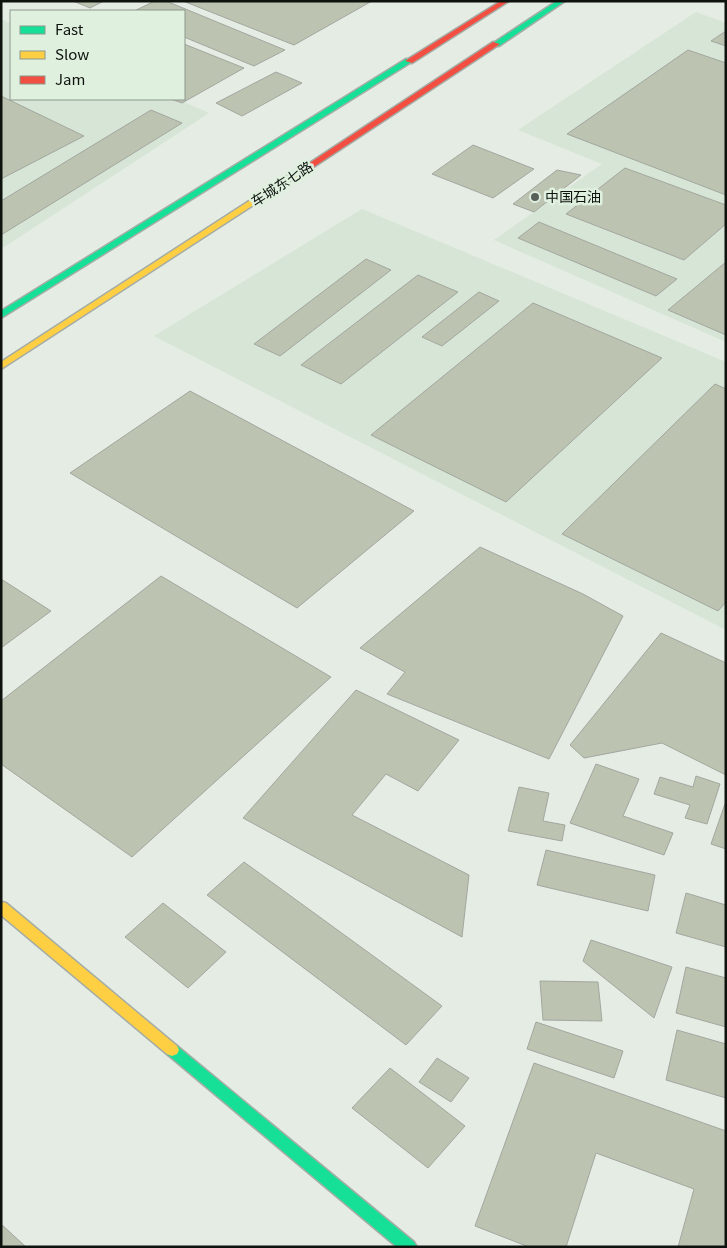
<svg xmlns="http://www.w3.org/2000/svg" width="727" height="1248" viewBox="0 0 727 1248" font-family="Georgia,'Noto Sans SC',serif">
	<style>
		.built { fill: #d6e5d5 }
		.building { fill: #bcc3b1; stroke: #a3a7a0 }
		.lines { fill: none; stroke-linecap: round; stroke-linejoin: round }
		.fast-casing { stroke: #a5aca5; stroke-width: 3 }
		.slow-casing { stroke: #a5aca5; stroke-width: 3 }
		.jam-casing { stroke: #a5aca5; stroke-width: 3 }
		.fast { fill: #16e098; fill-rule: evenodd }
		.slow { fill: #ffcf43; fill-rule: evenodd }
		.jam { fill: #f24e42; fill-rule: evenodd }
		.poi-dot { fill: #595f59; stroke: #e0f0df; stroke-width: 2 }
		.labels { text-anchor: middle; stroke-width: 5; stroke-linejoin: round; paint-order: stroke }
		.far-street-label { font-size: 14px; fill: #0e130e; stroke: #e0f0df }
		.far-poi-label { font-size: 14px; fill: #0e130e; stroke: #e0f0df; text-anchor: start }
	</style>
	<rect width="100%" height="100%" fill="#e4ece3"/>
	<g class="built">
		<polygon points="696,12 726,23 726,342 494,240 602,164 518,130"/>
		<polygon points="1,19 11,24 11,99 177,99 209,113 1,249"/>
		<polygon points="362,209 726,362 726,630 154,336"/>
	</g>
	<g class="building">
		<polygon points="73,1 104,1 90,8"/>
		<polygon points="155,1 166,1 285,50 254,66 184,37 184,11 134,11"/>
		<polygon points="183,1 372,1 294,45"/>
		<polygon points="726,31 726,46 711,41"/>
		<polygon points="184,44 244,68 182,103 171,99 184,99"/>
		<polygon points="688,50 726,63 726,195 567,134"/>
		<polygon points="276,72 302,83 242,116 216,103"/>
		<polygon points="1,96 84,136 1,179"/>
		<polygon points="151,110 182,123 1,235 1,201"/>
		<polygon points="473,145 534,169 493,198 432,174"/>
		<polygon points="625,168 726,205 726,224 684,260 566,214"/>
		<polygon points="557,170 581,175 534,212 513,204"/>
		<polygon points="539,222 677,279 656,296 518,238"/>
		<polygon points="366,259 391,270 280,356 254,344"/>
		<polygon points="726,262 726,335 668,310"/>
		<polygon points="418,275 458,292 341,384 301,365"/>
		<polygon points="479,292 499,301 442,346 422,337"/>
		<polygon points="533,303 662,358 506,502 371,435"/>
		<polygon points="715,384 726,389 726,602 718,611 562,534"/>
		<polygon points="190,391 414,511 297,608 70,473"/>
		<polygon points="480,547 583,594 623,616 549,759 387,694 405,672 360,648"/>
		<polygon points="161,576 331,677 132,857 1,764 1,701"/>
		<polygon points="1,579 51,611 1,648"/>
		<polygon points="661,633 726,663 726,775 662,743 584,758 570,745"/>
		<polygon points="356,690 459,740 418,791 386,774 352,815 469,875 462,937 243,818"/>
		<polygon points="596,764 639,779 623,816 673,833 664,855 570,823"/>
		<polygon points="696,776 720,784 707,824 685,818 690,805 654,794 660,777 693,787"/>
		<polygon points="519,787 549,793 543,821 565,825 562,841 508,831"/>
		<polygon points="726,801 726,849 711,844"/>
		<polygon points="546,850 655,875 648,911 537,885"/>
		<polygon points="244,862 442,1006 406,1045 207,895"/>
		<polygon points="686,893 726,905 726,947 676,933"/>
		<polygon points="163,903 226,952 188,988 125,937"/>
		<polygon points="591,940 672,967 654,1018 583,961"/>
		<polygon points="686,967 726,978 726,1027 676,1013"/>
		<polygon points="540,981 598,982 602,1021 543,1020"/>
		<polygon points="536,1022 623,1051 614,1078 527,1049"/>
		<polygon points="677,1030 726,1044 726,1098 666,1080"/>
		<polygon points="437,1058 469,1078 451,1102 419,1082"/>
		<polygon points="534,1063 726,1131 726,1247 678,1247 694,1189 596,1153 566,1247 529,1247 475,1226"/>
		<polygon points="390,1068 465,1126 428,1168 352,1108"/>
		<polygon points="1,1224 26,1247 1,1247"/>
	</g>
	<g class="lines">
		<g class="fast-casing">
			<g id="fast">
				<polygon points="557,1 565,1 499,46 492,44"/>
				<polygon points="406,59 413,61 1,318 1,311"/>
				<polygon points="172,1044 177,1046 414,1242 417,1247 397,1247 167,1054 165,1050 167,1046"/>
			</g>
		</g>
		<g class="slow-casing">
			<g id="slow">
				<polygon points="300,168 307,170 1,369 1,362"/>
				<polygon points="1,902 6,903 177,1046 179,1050 177,1054 172,1056 167,1054 1,915"/>
			</g>
		</g>
		<g class="jam-casing">
			<g id="jam">
				<polygon points="501,1 509,1 412,63 405,61"/>
				<polygon points="493,42 500,44 306,172 299,170"/>
			</g>
		</g>
		<use href="#fast" class="fast"/>
		<use href="#slow" class="slow"/>
		<use href="#jam" class="jam"/>
	</g>
	<circle class="poi-dot" cx="535" cy="197" r="5"/>
	<g class="labels">
		<g class="far-street-label">
			<text transform="translate(282 184) rotate(-33)" y="5">车城东七路</text>
		</g>
		<g class="far-poi-label">
			<text x="545" y="202">中国石油</text>
		</g>
	</g>
	<rect width="727" height="1248" fill="none" stroke="#0e130e" stroke-width="5"/>
	<rect x="10" y="10" width="175" height="90" fill="#e0f0df" stroke="#8c988b"/>
	<rect x="20" y="26" width="25" height="8" fill="#16e098" stroke="#8c988b"/>
	<text x="55" y="35" font-size="15" fill="#0e130e">Fast</text>
	<rect x="20" y="51" width="25" height="8" fill="#ffcf43" stroke="#8c988b"/>
	<text x="55" y="60" font-size="15" fill="#0e130e">Slow</text>
	<rect x="20" y="76" width="25" height="8" fill="#f24e42" stroke="#8c988b"/>
	<text x="55" y="85" font-size="15" fill="#0e130e">Jam</text>
</svg>
